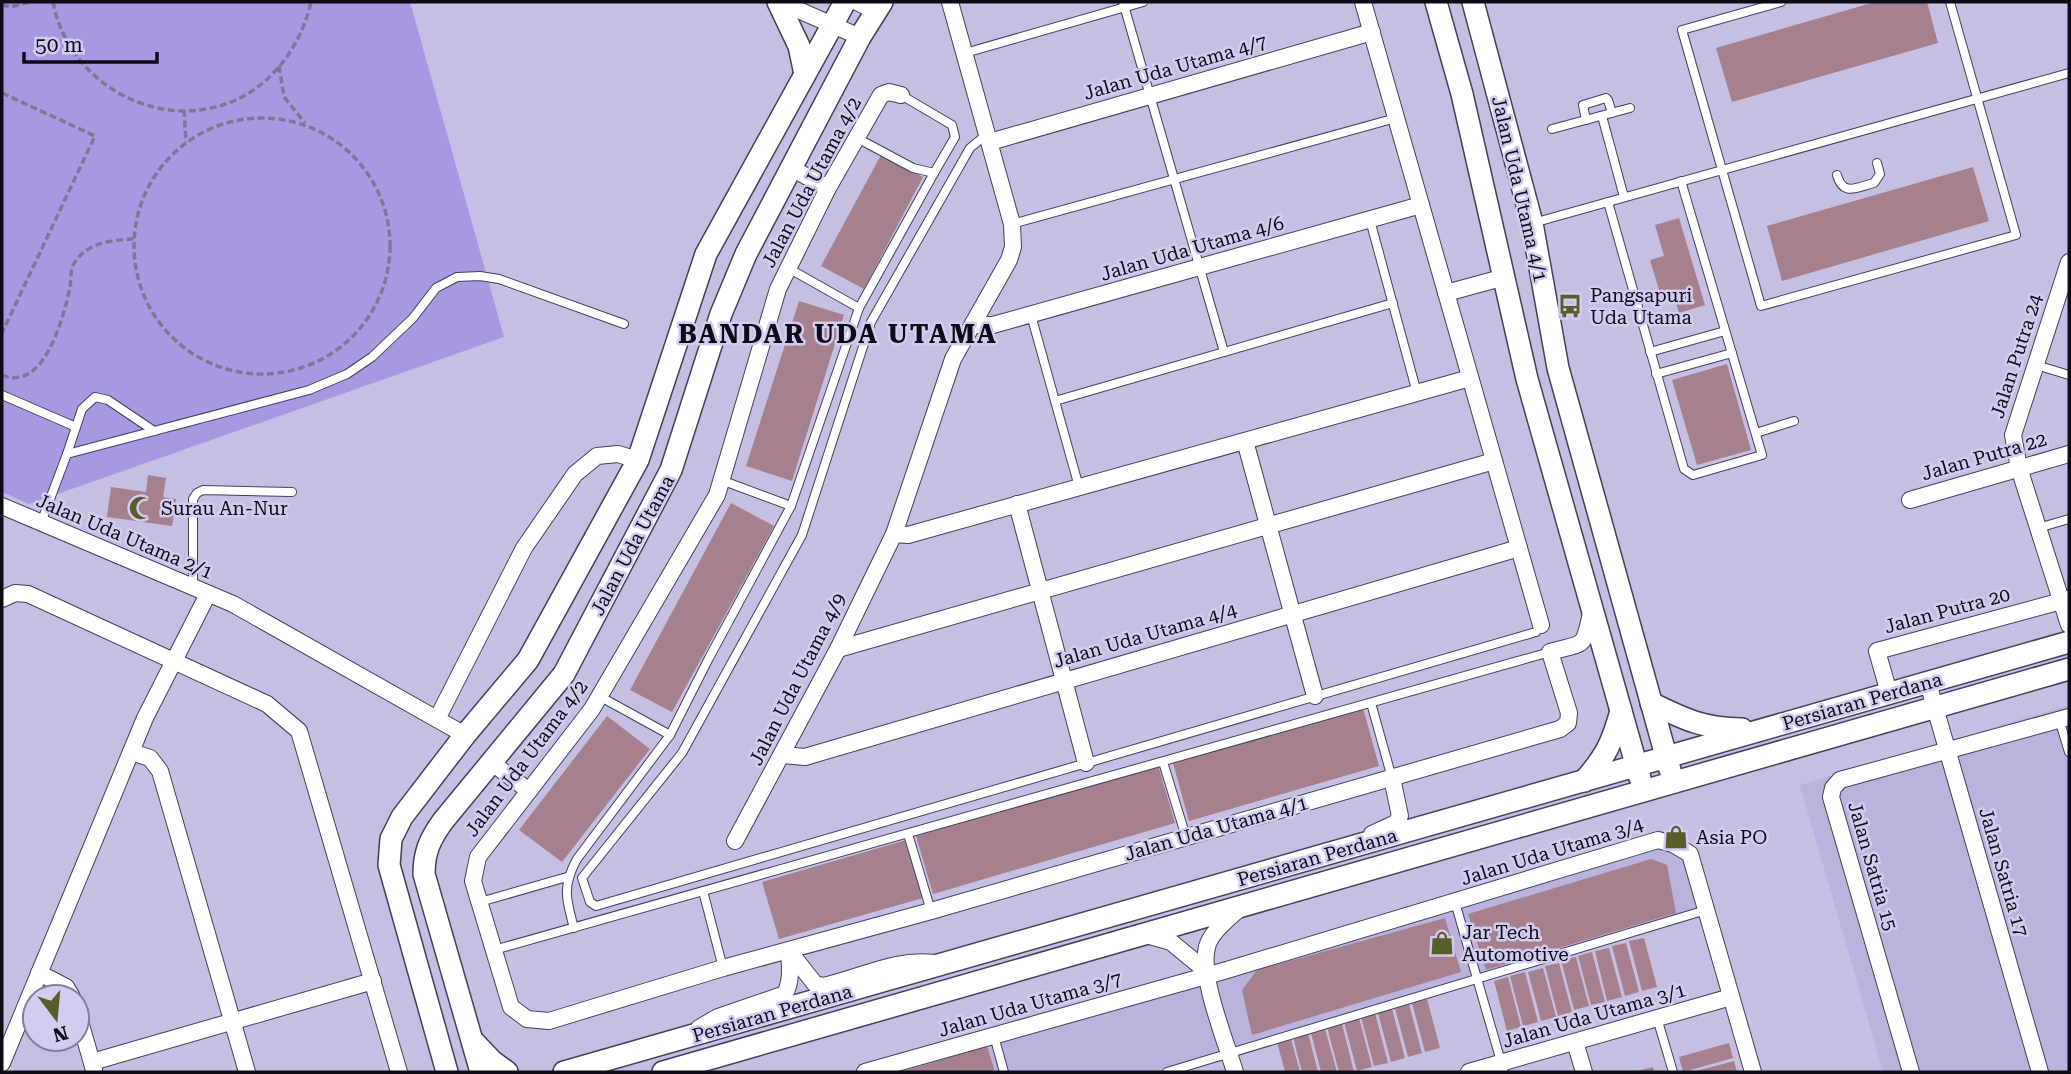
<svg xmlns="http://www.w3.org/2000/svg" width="2071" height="1074" viewBox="0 0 2071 1074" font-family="'Roboto Serif',serif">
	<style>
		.built { fill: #bbb2dd }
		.green { fill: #a897e1 }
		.building { fill: #a6808e }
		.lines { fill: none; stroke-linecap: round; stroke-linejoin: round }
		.lane-casing { stroke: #453e5c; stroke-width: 10 }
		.street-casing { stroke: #453e5c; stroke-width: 18 }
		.secondary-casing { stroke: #453e5c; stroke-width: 24 }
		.path { stroke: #7d7792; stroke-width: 3.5; stroke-dasharray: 7 3.5; stroke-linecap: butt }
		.lane { stroke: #fff; stroke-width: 8 }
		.street { stroke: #fff; stroke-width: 16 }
		.secondary { stroke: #fff; stroke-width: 21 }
		.labels { text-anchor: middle; stroke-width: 5; stroke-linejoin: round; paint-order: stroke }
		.street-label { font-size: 19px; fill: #0e0b17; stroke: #d3cbf0 }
		.poi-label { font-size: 19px; fill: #0e0b17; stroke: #d3cbf0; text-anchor: start }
		.district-label { font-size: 26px; font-weight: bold; letter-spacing: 2px; fill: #0e0b17; stroke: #d3cbf0 }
	</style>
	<rect width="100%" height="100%" fill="#c6bfe3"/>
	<g class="built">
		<polygon points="2069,705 2069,1072 1883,1072 1800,785"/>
		<polygon points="1656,848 1670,849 1684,859 1702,917 1181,1072 886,1072"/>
	</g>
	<polygon class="green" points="2,2 410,2 504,337 29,504 2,492"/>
	<g class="building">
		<polygon points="1875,2 1927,2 1938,43 1732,102 1716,48"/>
		<polygon points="881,155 923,177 864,289 821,266"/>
		<polygon points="1973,167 1989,221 1782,281 1767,226"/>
		<polygon points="1679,218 1705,305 1679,313 1674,297 1662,300 1650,260 1664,256 1655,225"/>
		<polygon points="799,301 844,315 792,481 746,466"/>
		<polygon points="1727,364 1751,450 1697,465 1672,380"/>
		<polygon points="148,475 166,478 163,497 176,499 172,526 107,517 111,487 146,492"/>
		<polygon points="731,503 774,526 672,712 630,690"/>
		<polygon points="1363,708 1379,766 1189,821 1173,763"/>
		<polygon points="607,716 650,749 562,862 519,830"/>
		<polygon points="1158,765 1175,823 933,894 916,836"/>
		<polygon points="906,840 923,898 779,939 762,882"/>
		<polygon points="1651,859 1667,865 1676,913 1486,970 1468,914"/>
		<polygon points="1445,918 1461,972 1252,1035 1242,990 1257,970"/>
		<polygon points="1644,938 1657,987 1642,991 1629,941"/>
		<polygon points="1626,943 1639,992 1625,996 1612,946"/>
		<polygon points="1609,948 1622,997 1607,1001 1595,951"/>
		<polygon points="1592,952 1605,1002 1591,1005 1578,956"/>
		<polygon points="1576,957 1589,1006 1574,1010 1561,960"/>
		<polygon points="1559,963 1572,1012 1558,1016 1545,966"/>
		<polygon points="1543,968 1556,1017 1541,1021 1528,972"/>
		<polygon points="1525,972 1538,1022 1523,1026 1510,976"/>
		<polygon points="1508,977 1521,1027 1507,1031 1494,981"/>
		<polygon points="1427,999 1440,1048 1425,1052 1412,1003"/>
		<polygon points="1409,1004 1422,1053 1408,1057 1395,1008"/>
		<polygon points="1392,1009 1405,1058 1391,1062 1378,1013"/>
		<polygon points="1375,1013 1388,1063 1374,1066 1361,1017"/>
		<polygon points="1359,1018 1372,1067 1357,1071 1344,1022"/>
		<polygon points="1342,1024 1354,1072 1339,1072 1327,1027"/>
		<polygon points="1325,1029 1337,1072 1321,1072 1311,1033"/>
		<polygon points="1308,1033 1318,1072 1302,1072 1293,1037"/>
		<polygon points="1291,1039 1300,1072 1285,1072 1277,1042"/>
		<polygon points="1729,1043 1733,1058 1683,1072 1679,1057"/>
		<polygon points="987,1046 995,1072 901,1072"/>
		<polygon points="1734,1061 1737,1072 1696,1072 1696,1071"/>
		<polygon points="1653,1067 1654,1072 1637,1072 1637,1071"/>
	</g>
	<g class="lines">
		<g class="lane-casing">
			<g id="lane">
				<polyline points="1123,2 1224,352"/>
				<polyline points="1781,2 1682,30 1761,306 2016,235 1950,2"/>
				<polyline points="965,53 1143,2"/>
				<polyline points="1602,116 1624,197"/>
				<polyline points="1586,120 1583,105 1606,98 1608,100 1612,113"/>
				<polyline points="1552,129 1630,108"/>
				<polyline points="987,134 970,148 871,322 802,535 682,753 582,878 590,902 596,906 1536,632 1541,625"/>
				<polyline points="857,138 913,168 934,173 955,137 952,125 901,95"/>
				<path d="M1837,175C1843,197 1857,187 1874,183L1880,174L1877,163"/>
				<polyline points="1608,202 1684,469 1693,475 1762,455 1681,181"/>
				<polyline points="1370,220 1417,393"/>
				<polyline points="1533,223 2069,73"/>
				<polyline points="1012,224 1396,118"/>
				<polyline points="788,268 859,308"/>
				<polyline points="1031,315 1079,487"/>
				<polyline points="1650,352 1725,331"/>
				<polyline points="2036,365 2069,375"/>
				<polyline points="1656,374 1732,353"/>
				<polyline points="2,395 76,427"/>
				<polyline points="1055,401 1393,303"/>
				<polyline points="1756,433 1794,421"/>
				<polyline points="67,454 82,409 95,397 108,400 154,431"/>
				<polyline points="721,480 791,506"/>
				<polyline points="41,523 67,454 309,390 347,374 372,357 413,318 436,288 457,277 480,276 499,279 624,324"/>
				<polyline points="2038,528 2069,519"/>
				<polyline points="193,587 193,499 197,493 203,490 292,492"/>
				<polyline points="599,696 670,735"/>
				<polyline points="1371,703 1392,778"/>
				<polyline points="2059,719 2069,752"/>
				<polyline points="1163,762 1186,837"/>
				<polyline points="908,834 931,911"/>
				<polyline points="703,891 723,968"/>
				<polyline points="480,902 567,877"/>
				<polyline points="1455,902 1504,1072"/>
				<path d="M574,928C566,899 562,886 577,859L670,735L709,658L791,506L859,308L934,173"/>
				<polyline points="494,950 1550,652"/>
				<polyline points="1657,1018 1673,1072"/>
				<polyline points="994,1036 1004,1072"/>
				<polyline points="1167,1072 1706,910"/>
			</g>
		</g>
		<g class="street-casing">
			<g id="street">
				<polyline points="780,2 860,37"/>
				<polyline points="857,2 875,11"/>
				<polyline points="1363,2 1541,625"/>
				<path d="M901,95L889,92L881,95L828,188L778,289L717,495L592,709L478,857L473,881L511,1007L527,1019L549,1021L723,968L931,911L1560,729L1568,723L1569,713L1550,652C1585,642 1583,650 1591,613"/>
				<polyline points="990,142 1372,32"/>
				<polyline points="791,168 828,188"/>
				<polyline points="2069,262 2013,435 2019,468 2069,625"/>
				<polyline points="1446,293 1505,277"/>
				<polyline points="974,325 993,325 1421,205"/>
				<polyline points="1245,441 1315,696"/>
				<polyline points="1910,500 2069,454"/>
				<polyline points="1017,504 1086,763"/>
				<polyline points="2,506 233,604 465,735"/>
				<polyline points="894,534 908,535 1470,378"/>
				<polyline points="2,599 15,593 28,594 267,704 299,731 399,1072"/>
				<polyline points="838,649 1494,461"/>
				<polyline points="1928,683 2040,1072"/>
				<polyline points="1889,693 1877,651 2069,599"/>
				<polyline points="437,719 524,548 575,474 597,456 618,454 638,460"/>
				<polyline points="131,752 150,758 160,771 247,1072"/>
				<polyline points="783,755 805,757 1519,548"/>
				<polyline points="491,762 529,791"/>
				<polyline points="1372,834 1396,823 1400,816 1392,778"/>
				<polyline points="735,841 838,649 894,534 953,359 1009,260 1013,247 1012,224 950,2"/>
				<polyline points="1143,934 1171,942 1205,970"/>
				<path d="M789,951L815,984L823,986C861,978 894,958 934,963"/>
				<polyline points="39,973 66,987 72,997"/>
				<polyline points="77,1011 94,1070"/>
				<path d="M699,1028L718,1017L785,994C792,980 790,966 789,951"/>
				<polyline points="1575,1042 1584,1072"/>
				<polyline points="92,1062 373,981"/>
				<polyline points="2,1063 145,718 208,594"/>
				<polyline points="865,1072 1227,970 1658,840 1673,844 1690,854 1753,1072"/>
				<path d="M1235,1072C1226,1042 1199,976 1207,947C1211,931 1231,917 1242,906"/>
				<polyline points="1469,1072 1731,997"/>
				<polyline points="1911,1072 1831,797 1833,788 1840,780 2069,717"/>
			</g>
		</g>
		<g class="secondary-casing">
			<g id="secondary">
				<polyline points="778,2 799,46 805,74"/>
				<polyline points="1436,2 1462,94 1527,379 1640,778"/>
				<polyline points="1473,2 1532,223 1558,368 1670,770"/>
				<path d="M1651,703C1686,720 1702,728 1742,729"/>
				<path d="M1584,781C1606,756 1612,743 1621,711"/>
				<polyline points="475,1043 492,1061 507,1072"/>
				<polyline points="447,1072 389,865 391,839 402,817 465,735 528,660 638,460 706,254 845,2"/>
				<path d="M481,1072L424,874C424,852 430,839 443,821L564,674L671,470L721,314L746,254L860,37L882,2"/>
				<polyline points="564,1072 2069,642"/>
				<polyline points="663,1072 2069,669"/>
			</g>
		</g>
		<g class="path">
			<path d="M53,2C69,89 171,140 249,93C281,73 303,38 311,2"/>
			<polyline points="2,5 11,7 29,2"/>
			<polyline points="279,66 284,97 305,123"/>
			<polyline points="2,93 95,136 2,333"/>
			<polyline points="184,110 186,142"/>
			<circle cx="262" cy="246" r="128"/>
			<path d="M2,375C44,393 63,318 70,288C71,280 70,268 75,262C88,242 113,240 134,239"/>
		</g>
		<use href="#lane" class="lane"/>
		<use href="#street" class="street"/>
		<use href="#secondary" class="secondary"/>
	</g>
	<defs>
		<g id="bus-bare" transform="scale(1.89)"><path d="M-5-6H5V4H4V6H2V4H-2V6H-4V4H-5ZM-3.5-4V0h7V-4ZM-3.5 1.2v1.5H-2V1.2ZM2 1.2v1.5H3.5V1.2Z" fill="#585d2b" stroke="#d3cbf0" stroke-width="2.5" paint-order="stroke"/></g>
		<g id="mosque-bare" transform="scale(1.89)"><path d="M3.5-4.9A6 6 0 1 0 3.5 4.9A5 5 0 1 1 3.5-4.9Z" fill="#585d2b" stroke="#d3cbf0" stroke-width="2.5" paint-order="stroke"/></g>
		<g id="shop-bare" transform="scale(1.89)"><path d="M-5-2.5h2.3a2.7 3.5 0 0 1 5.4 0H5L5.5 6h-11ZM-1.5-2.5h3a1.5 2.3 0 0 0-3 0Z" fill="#585d2b" stroke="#d3cbf0" stroke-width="2.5" paint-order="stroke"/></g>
	</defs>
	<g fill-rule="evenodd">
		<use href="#bus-bare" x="1570" y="306"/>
		<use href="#mosque-bare" x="141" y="508"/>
		<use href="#shop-bare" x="1676" y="837"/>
		<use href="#shop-bare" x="1442" y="943"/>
	</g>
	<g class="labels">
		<g class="street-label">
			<text transform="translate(1175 67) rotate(-16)" y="7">Jalan Uda Utama 4/7</text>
			<text transform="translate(811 182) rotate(-62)" y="7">Jalan Uda Utama 4/2</text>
			<text transform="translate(1520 189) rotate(77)" y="7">Jalan Uda Utama 4/1</text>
			<text transform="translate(1192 248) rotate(-16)" y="7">Jalan Uda Utama 4/6</text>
			<text transform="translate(2016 356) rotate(-72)" y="7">Jalan Putra 24</text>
			<text transform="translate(1984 456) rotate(-16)" y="7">Jalan Putra 22</text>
			<text transform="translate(125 536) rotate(23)" y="7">Jalan Uda Utama 2/1</text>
			<text transform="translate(632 545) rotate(-62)" y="7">Jalan Uda Utama</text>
			<text transform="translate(1947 610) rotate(-15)" y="7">Jalan Putra 20</text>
			<text transform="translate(1145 635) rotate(-16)" y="7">Jalan Uda Utama 4/4</text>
			<text transform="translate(797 679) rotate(-63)" y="7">Jalan Uda Utama 4/9</text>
			<text transform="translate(1862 701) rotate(-16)" y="7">Persiaran Perdana</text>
			<text transform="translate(526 758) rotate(-53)" y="7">Jalan Uda Utama 4/2</text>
			<text transform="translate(1216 828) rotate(-16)" y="7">Jalan Uda Utama 4/1</text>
			<text transform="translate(1552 851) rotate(-17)" y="7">Jalan Uda Utama 3/4</text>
			<text transform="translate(1317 857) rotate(-16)" y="7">Persiaran Perdana</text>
			<text transform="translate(1873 866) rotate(74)" y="7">Jalan Satria 15</text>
			<text transform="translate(2004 872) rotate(74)" y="7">Jalan Satria 17</text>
			<text transform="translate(1030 1004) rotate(-16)" y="7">Jalan Uda Utama 3/7</text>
			<text transform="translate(772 1013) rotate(-16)" y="7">Persiaran Perdana</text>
			<text transform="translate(1594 1015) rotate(-16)" y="7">Jalan Uda Utama 3/1</text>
		</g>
		<g class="poi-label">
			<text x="1590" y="302">Pangsapuri<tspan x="1590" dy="22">Uda Utama</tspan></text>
			<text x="161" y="515">Surau An-Nur</text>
			<text x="1696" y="844">Asia PO</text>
			<text x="1462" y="939">Jar Tech<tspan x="1462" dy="22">Automotive</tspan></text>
		</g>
		<g class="district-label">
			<text x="838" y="343">BANDAR UDA UTAMA</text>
		</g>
	</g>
	<rect width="2071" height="1074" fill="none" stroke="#0e0b17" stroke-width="7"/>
	<g transform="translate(56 1018) rotate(164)"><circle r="33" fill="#d3cbf0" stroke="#847e99" stroke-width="2"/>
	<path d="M0-5L12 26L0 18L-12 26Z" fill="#585d2b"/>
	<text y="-10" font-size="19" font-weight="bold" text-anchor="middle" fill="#0e0b17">N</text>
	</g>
	<path d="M24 52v10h133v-10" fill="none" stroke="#0e0b17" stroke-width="3.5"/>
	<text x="35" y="52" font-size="21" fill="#0e0b17" stroke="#d3cbf0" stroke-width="5" paint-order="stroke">50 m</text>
</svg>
